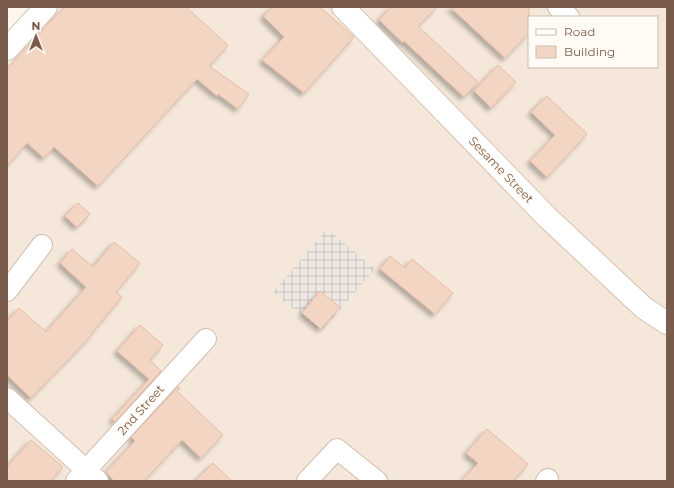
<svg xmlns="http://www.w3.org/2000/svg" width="674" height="488" viewBox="0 0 674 488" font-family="Montserrat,sans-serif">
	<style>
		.residential { fill: #f5e8da; fill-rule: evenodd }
		.industrial { fill: url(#industrial-grid) }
		.building { fill: #f3d5c3; stroke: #e6bba3; filter: url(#shadow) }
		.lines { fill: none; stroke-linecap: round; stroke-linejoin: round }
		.street-casing { stroke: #d1beb0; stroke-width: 22 }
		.secondary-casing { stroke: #d6c0b0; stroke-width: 24 }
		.street { stroke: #fff; stroke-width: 20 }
		.secondary { stroke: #fff; stroke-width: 22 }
		.labels { text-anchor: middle; stroke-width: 3; stroke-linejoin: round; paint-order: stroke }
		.street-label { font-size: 12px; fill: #7a5c4d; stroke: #fffaf3 }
	</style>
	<defs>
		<pattern id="industrial-grid" width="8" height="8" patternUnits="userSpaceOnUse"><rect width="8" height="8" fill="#efe9e4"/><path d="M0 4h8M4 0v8" fill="none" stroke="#c7c0bb"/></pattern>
		<filter id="shadow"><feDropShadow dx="-3.5" dy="3.5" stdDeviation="2" flood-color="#0004"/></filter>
	</defs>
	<rect width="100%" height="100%" fill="#fdf6ec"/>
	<path class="residential" d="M186,7H667V481H7V104L98,186L228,45ZM529,17H657V67H529Z"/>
	<polygon class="industrial" points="327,229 375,269 321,332 273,292"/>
	<g class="building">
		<polygon points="64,7 186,7 228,45 209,66 249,94 238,109 218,94 217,96 197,79 98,186 54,147 44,158 27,143 7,166 7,69"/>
		<polygon points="273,7 320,7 354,37 304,93 262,60 284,37 263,16"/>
		<polygon points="391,7 437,7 418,26 478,82 464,97 404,41 403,43 379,20"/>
		<polygon points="450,7 529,7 529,33 505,58"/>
		<polygon points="498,65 516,82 491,108 474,91"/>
		<polygon points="547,96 587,134 547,177 530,161 555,135 531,112"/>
		<polygon points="78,203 90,214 77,227 65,216"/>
		<polygon points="114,242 140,263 116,292 122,297 91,334 92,335 31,398 7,375 7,321 19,308 46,332 86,287 60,263 72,249 93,267"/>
		<polygon points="390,256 405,268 412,259 453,293 435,314 380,269"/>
		<polygon points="320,291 340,307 321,329 302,313"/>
		<polygon points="140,325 163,345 150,360 161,371 115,422 112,419 149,379 117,351"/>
		<polygon points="178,387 180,388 177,391 223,435 201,458 182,440 144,481 114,481 106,472 135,441 131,437"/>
		<polygon points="487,429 528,464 513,481 461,481 478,463 466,453"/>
		<polygon points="31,440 63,467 51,481 7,481 7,467"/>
		<polygon points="213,463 232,481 195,481"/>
	</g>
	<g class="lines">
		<g class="street-casing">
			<g id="street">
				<polyline points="558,7 569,17"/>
				<polyline points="7,291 42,245"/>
				<polyline points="7,398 98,481"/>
				<polyline points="76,481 206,339"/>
				<polyline points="307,481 337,449 377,481"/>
				<polyline points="546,481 548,479"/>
			</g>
		</g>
		<g class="secondary-casing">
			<g id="secondary">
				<polyline points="343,7 547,217 644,308 667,323"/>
				<polyline points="7,49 46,7"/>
			</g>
		</g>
		<use href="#street" class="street"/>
		<use href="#secondary" class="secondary"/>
	</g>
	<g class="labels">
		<g class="street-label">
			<text transform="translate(501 170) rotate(46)" y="4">Sesame Street</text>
			<text transform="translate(141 410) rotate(-48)" y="4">2nd Street</text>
		</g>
	</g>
	<rect width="674" height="488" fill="none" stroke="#7a5c4d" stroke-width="16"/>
	<rect x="528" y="16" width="130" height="52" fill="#fffaf3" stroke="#cabbb1"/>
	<rect x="536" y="29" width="20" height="6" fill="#ffffff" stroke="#cabbb1"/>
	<text x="564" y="36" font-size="12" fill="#7a5c4d">Road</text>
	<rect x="536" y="46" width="20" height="12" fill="#f3d5c3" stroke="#cabbb1"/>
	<text x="564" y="56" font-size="12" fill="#7a5c4d">Building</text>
	<g transform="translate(36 36)" stroke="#fffaf3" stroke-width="3" paint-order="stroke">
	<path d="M0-3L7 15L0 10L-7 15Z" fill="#7a5c4d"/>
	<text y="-6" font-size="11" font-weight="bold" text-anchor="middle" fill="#7a5c4d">N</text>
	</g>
</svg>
